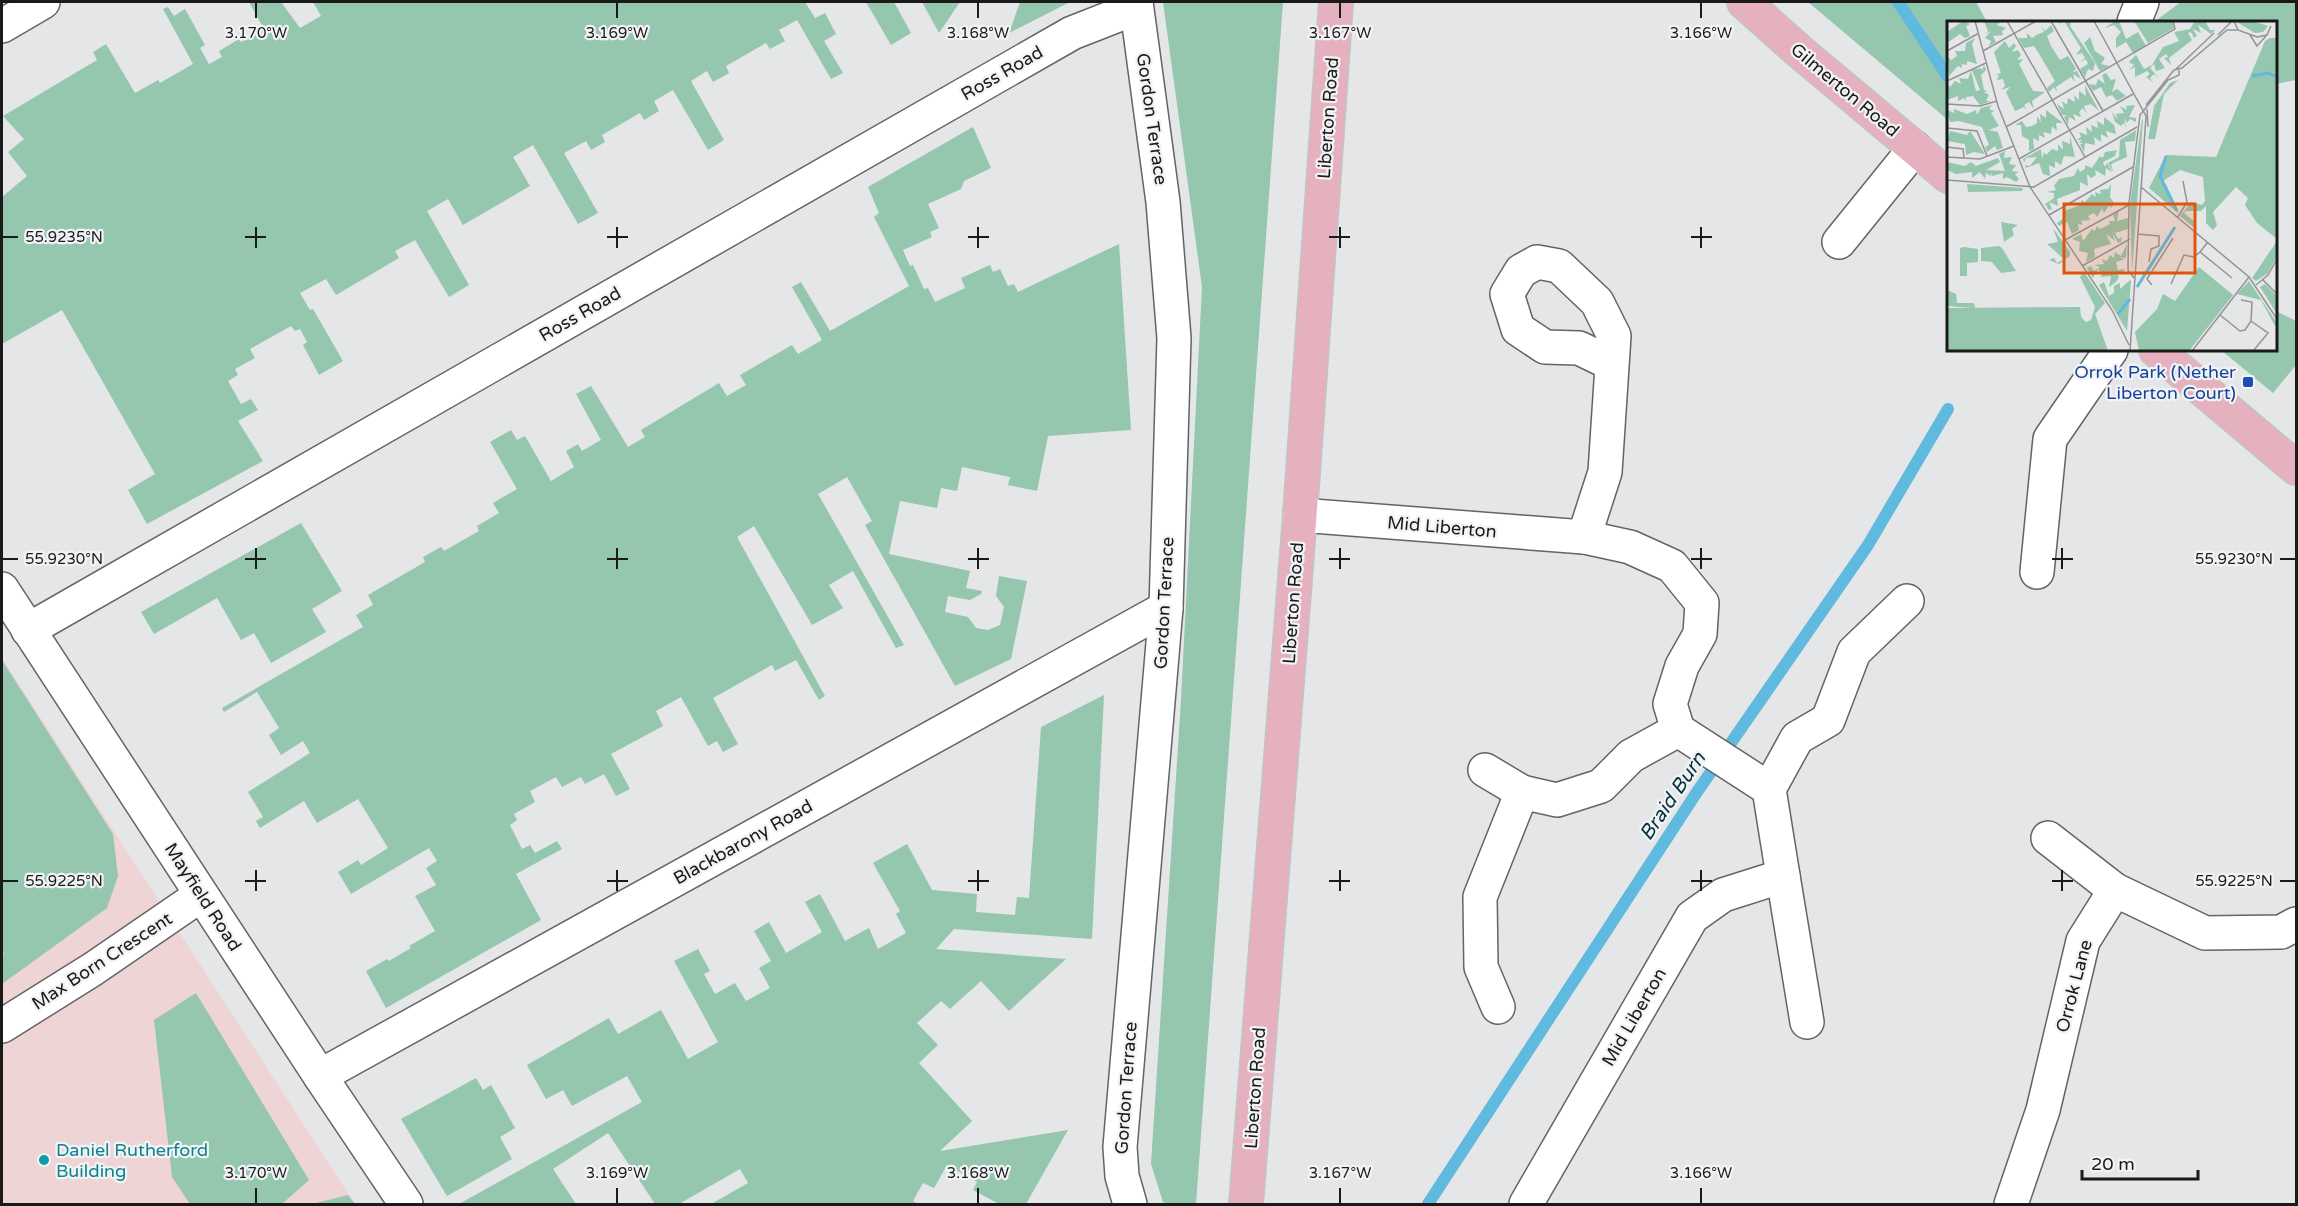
<svg xmlns="http://www.w3.org/2000/svg" width="2298" height="1206" viewBox="0 0 2298 1206" font-family="'Varela Round',sans-serif">
	<style>
		.education { fill: #efd4d6 }
		.green { fill: #95c6ae }
		.lines { fill: none; stroke-linecap: round; stroke-linejoin: round }
		.stream { stroke: #60b9de; stroke-width: 12 }
		.minor-casing { stroke: #636466; stroke-width: 36 }
		.major-casing { stroke: #c3c3c4; stroke-width: 36 }
		.minor { stroke: #fff; stroke-width: 33 }
		.major { stroke: #e6b1be; stroke-width: 33 }
		.ticks { fill: none; stroke: #1a1a1b; stroke-width: 2 }
		.transit-dot { fill: #1a4fb4; stroke: #f2f3f5; stroke-width: 2 }
		.culture-dot { fill: #0f9aa8; stroke: #f2f3f5; stroke-width: 2 }
		.labels { text-anchor: middle; stroke-width: 4.5; stroke-linejoin: round; paint-order: stroke }
		.street-label { font-size: 18px; fill: #1a1a1b; stroke: #f2f3f5 }
		.transit-label { font-size: 18px; fill: #164399; stroke: #f2f3f5; text-anchor: end }
		.culture-label { font-size: 18px; fill: #0d838f; stroke: #f2f3f5; text-anchor: start }
		.water-label { font-size: 20px; font-style: italic; fill: #063140; stroke: #f2f3f5 }
		.inset-river { fill: none; stroke: #60b9de; stroke-width: 3 }
		.inset-road { fill: none; stroke: #949495; stroke-width: 1.5 }
		.view { fill: #de560d; fill-opacity: 0.15; stroke: #de560d; stroke-width: 3 }
		.inset-edge { fill: none; stroke: #1a1a1b; stroke-width: 3 }
		.ticks-label { font-size: 15px; text-anchor: middle; fill: #1a1a1b; stroke: #f2f3f5; stroke-width: 4.5; stroke-linejoin: round; paint-order: stroke }
	</style>
	<rect width="100%" height="100%" fill="#e5e6e7"/>
	<polygon class="education" points="2,658 355,1204 2,1204"/>
	<g class="green">
		<polygon points="249,2 281,2 300,28 321,16 313,2 805,2 815,18 825,13 836,34 824,41 843,73 831,79 797,20 779,30 785,41 770,49 766,43 726,66 729,73 713,82 707,71 691,81 724,140 708,150 673,90 654,101 659,111 644,120 640,113 602,135 605,142 591,150 586,141 564,153 598,213 578,224 533,145 513,157 530,186 463,225 448,199 427,211 469,285 449,297 415,240 395,251 399,258 336,295 326,279 300,293 310,310 313,309 343,361 319,375 303,345 307,342 300,329 295,331 291,326 250,349 255,358 235,369 238,375 228,381 241,404 251,399 258,410 238,421 263,461 147,524 128,490 155,474 62,310 2,344 2,197 27,176 8,152 24,139 3,116 97,60 93,52 106,44 135,93 158,80 160,83 193,64 163,9 168,7 174,16 185,9 205,45 200,48 209,64 222,57 219,51 239,39 241,42 264,29"/>
		<polygon points="866,2 894,2 911,33 891,45"/>
		<polygon points="922,2 960,2 939,33"/>
		<polygon points="1020,2 1070,2 1009,33"/>
		<polygon points="1163,2 1283,2 1196,1204 1168,1204 1163,1202 1151,1164 1181,700 1202,287"/>
		<polygon points="1808,2 1976,2 1987,22 1948,22 1948,120"/>
		<polygon points="2181,2 2296,2 2296,80 2276,84 2276,22 2154,22"/>
		<polygon points="973,127 991,168 964,181 961,189 928,204 939,228 930,232 932,237 903,250 910,266 913,265 924,289 928,288 935,302 965,288 961,278 990,265 993,272 1000,269 1008,286 1014,284 1018,292 1119,244 1131,430 1048,436 1037,491 1008,485 1010,477 962,467 957,491 941,488 937,508 900,501 889,554 970,571 966,588 982,591 981,594 970,600 948,596 945,612 968,617 976,628 988,630 1000,625 1004,607 996,596 999,576 1027,581 1011,659 955,686 865,525 872,521 847,477 818,494 904,645 896,648 853,571 829,585 843,608 812,625 754,526 737,537 825,696 819,700 796,660 775,671 772,665 713,698 738,744 723,752 717,741 708,746 681,697 656,711 663,726 611,754 630,789 616,796 604,774 585,784 581,777 562,787 556,777 530,791 535,802 514,814 517,820 510,825 522,849 530,845 535,853 557,841 562,849 516,874 541,920 386,1008 366,971 387,959 389,961 411,948 409,946 435,931 415,896 436,885 426,868 437,861 429,848 351,894 338,872 358,860 361,865 388,848 358,799 317,823 304,801 260,828 256,821 263,817 248,792 310,753 303,741 281,755 269,735 279,728 257,692 224,712 222,708 363,627 356,615 373,605 368,595 425,562 423,557 441,547 444,551 479,531 477,526 499,513 493,503 517,489 490,442 511,430 517,440 525,436 551,481 574,467 566,451 578,444 582,451 601,440 576,394 591,386 628,447 645,437 641,430 719,383 727,396 746,385 740,375 792,345 798,354 822,340 792,287 801,282 830,331 909,286 874,217 879,213 868,187"/>
		<polygon points="2276,311 2296,321 2296,365 2273,393 2221,350 2276,350"/>
		<polygon points="301,523 342,591 312,609 326,632 271,663 254,633 241,640 217,598 154,634 141,612"/>
		<polygon points="2,660 113,834 118,876 107,908 2,984 2,955 4,954 2,950"/>
		<polygon points="1104,695 1092,939 954,929 936,949 1066,959 1009,1011 981,981 950,1009 941,1001 917,1023 938,1045 919,1063 972,1121 940,1151 1068,1130 1026,1204 999,1204 973,1190 977,1182 947,1165 934,1188 923,1183 913,1201 919,1204 711,1204 748,1183 740,1169 679,1204 655,1204 608,1133 553,1169 576,1204 459,1204 642,1102 627,1076 572,1106 563,1090 546,1099 527,1065 609,1018 618,1034 661,1010 688,1059 718,1042 674,961 698,949 710,971 704,974 715,994 735,983 746,1001 770,988 759,968 771,961 754,931 769,922 786,953 822,932 805,902 820,894 845,941 869,928 878,949 906,933 896,914 900,911 873,863 907,844 932,890 977,894 976,912 1015,915 1017,897 1029,898 1041,727"/>
		<polygon points="196,993 309,1180 282,1204 190,1204 172,1177 154,1020"/>
		<polygon points="476,1078 483,1090 491,1085 515,1128 500,1137 512,1159 447,1196 401,1119"/>
		<polygon points="348,1195 355,1204 312,1204"/>
	</g>
	<g class="lines">
		<g class="stream">
			<polyline points="1898,2 1948,77"/>
			<polyline points="1428,1204 1697,792 1868,545 1948,409"/>
		</g>
		<g class="minor-casing">
			<g id="minor">
				<polyline points="2134,22 2142,2"/>
				<polyline points="2,26 43,2"/>
				<polyline points="1839,242 1915,148"/>
				<polyline points="1300,515 1584,537 1630,547 1672,566 1702,603 1700,634 1682,666 1670,704 1678,730 1769,789"/>
				<polyline points="1584,537 1605,472 1614,336 1597,302 1559,266 1537,262 1521,271 1507,294 1518,329 1545,347 1579,348 1612,364"/>
				<polyline points="2037,572 2050,439 2111,350"/>
				<polyline points="2,589 320,1076 406,1204"/>
				<polyline points="28,630 1072,33 1136,8"/>
				<polyline points="1485,770 1522,792"/>
				<polyline points="2048,838 2115,890"/>
				<polyline points="1783,876 1807,1022"/>
				<polyline points="1498,1007 1481,967 1480,897 1522,792 1557,800 1601,786 1631,756 1678,730"/>
				<polyline points="2,1026 93,969 201,895"/>
				<polyline points="320,1076 1166,608"/>
				<polyline points="1130,1204 1122,1176 1120,1147 1166,608 1174,338 1163,202 1136,2"/>
				<polyline points="1526,1204 1692,917 1723,895 1783,876 1769,789 1797,738 1828,720 1854,652 1907,601"/>
				<polyline points="2011,1204 2043,1110 2083,941 2115,890 2205,933 2281,932 2296,924"/>
			</g>
		</g>
		<g class="major-casing">
			<g id="major">
				<polyline points="1744,2 1799,51 1948,176"/>
				<polyline points="2156,350 2296,468"/>
				<polyline points="1246,1204 1300,515 1336,2"/>
			</g>
		</g>
		<use href="#minor" class="minor"/>
		<use href="#major" class="major"/>
	</g>
	<path class="ticks" d="M256,3V18M617,3V18M978,3V18M1340,3V18M1701,3V18M256,227V248M617,227V248M978,227V248M1340,227V248M1701,227V248M3,237H18M245,237H266M607,237H628M968,237H989M1329,237H1350M1691,237H1712M256,548V569M617,548V569M978,548V569M1340,548V569M1701,548V569M2062,548V569M3,559H18M245,559H266M607,559H628M968,559H989M1329,559H1350M1691,559H1712M2052,559H2073M2280,559H2295M256,870V891M617,870V891M978,870V891M1340,870V891M1701,870V891M2062,870V891M3,881H18M245,881H266M607,881H628M968,881H989M1329,881H1350M1691,881H1712M2052,881H2073M2280,881H2295M256,1188V1203M617,1188V1203M978,1188V1203M1340,1188V1203M1701,1188V1203"/>
	<rect class="transit-dot" x="2242" y="376" width="12" height="12" rx="3"/>
	<circle class="culture-dot" cx="44" cy="1160" r="6"/>
	<g class="labels">
		<g class="street-label">
			<text transform="translate(1002 73) rotate(-30)" y="6">Ross Road</text>
			<text transform="translate(1845 90) rotate(40)" y="6">Gilmerton Road</text>
			<text transform="translate(1328 118) rotate(-86)" y="6">Liberton Road</text>
			<text transform="translate(1152 119) rotate(82)" y="6">Gordon Terrace</text>
			<text transform="translate(580 314) rotate(-30)" y="6">Ross Road</text>
			<text transform="translate(1442 527) rotate(5)" y="6">Mid Liberton</text>
			<text transform="translate(1164 603) rotate(-87)" y="6">Gordon Terrace</text>
			<text transform="translate(1293 603) rotate(-86)" y="6">Liberton Road</text>
			<text transform="translate(743 842) rotate(-29)" y="6">Blackbarony Road</text>
			<text transform="translate(203 897) rotate(57)" y="6">Mayfield Road</text>
			<text transform="translate(102 961) rotate(-33)" y="6">Max Born Crescent</text>
			<text transform="translate(2074 986) rotate(-75)" y="6">Orrok Lane</text>
			<text transform="translate(1634 1017) rotate(-60)" y="6">Mid Liberton</text>
			<text transform="translate(1126 1088) rotate(-86)" y="6">Gordon Terrace</text>
			<text transform="translate(1255 1088) rotate(-86)" y="6">Liberton Road</text>
		</g>
		<g class="transit-label">
			<text x="2236" y="378">Orrok Park (Nether<tspan x="2236" dy="21">Liberton Court)</tspan></text>
		</g>
		<g class="culture-label">
			<text x="56" y="1156">Daniel Rutherford<tspan x="56" dy="21">Building</tspan></text>
		</g>
		<g class="water-label">
			<text transform="translate(1672 796) rotate(-56)" y="7">Braid Burn</text>
		</g>
	</g>
	<g transform="translate(1947 21)">
		<rect width="330" height="330" fill="#e5e6e7"/>
		<path d="M16,0L23,3L19,5L23,15L18,17L13,13L0,22V11ZM37,0H55L50,4L59,7L55,10L56,14L46,15L49,21L42,25L44,20L38,17L44,10L38,13L41,10ZM113,0H124L123,5L148,42L146,50L141,48L138,56L133,48L141,43L139,38L133,41L138,37L135,32L129,34L134,27L117,0L111,3ZM168,0H172L179,18L191,11L199,25L186,32L179,21L169,27V17L174,11L167,4L158,7ZM187,0H225L227,7L201,22ZM248,0H258L263,9H268L264,13L251,4L254,12L246,8L250,15L247,17L244,11L241,12L245,19L222,37L224,44L217,37L221,36L219,33L212,38L218,47L209,50L207,43L203,47L212,57L207,53L203,57L206,61L199,56L203,53L200,50L188,56V46L182,49L187,44L182,41L189,34L197,48L205,44L216,26L232,20L227,11L243,8ZM288,0H306L321,5L316,11L308,12ZM94,4L98,10L104,4L107,10L100,15L104,25L113,39L121,35L129,48L125,51L130,50L134,58L126,53L128,61L124,56L109,66L110,71L107,66L102,71L100,67L108,60L91,31L87,25L77,27L71,17H80V12L85,17L91,13L88,7L91,13L97,11ZM143,16L148,30L158,37L154,43L162,45L153,50L137,22ZM28,17L25,23L30,43L20,40V44L15,43V47L11,45L2,55L0,35L4,39L10,35L8,30H18L19,22ZM323,17H330V218L310,202L298,184L301,177L289,166L266,191L270,204L266,209L259,202V185L254,190H239L237,192L249,202L246,206L233,195L244,181L255,184L258,180L256,156L233,149L216,160L232,193L202,167L219,134L269,136L318,20ZM58,20L62,27L67,22L69,25L65,31L71,29L74,34L70,39L76,38L72,43L86,70L98,71L85,80L87,88L82,81L77,84L80,89L77,86L68,90L59,71L63,66L54,69L58,65L56,58L50,59L52,54H48L54,52L47,31ZM37,44L39,49L34,54L37,69L41,70L37,71L42,74L39,80H44L33,84L26,75L19,76V80L17,77L11,80V75L0,79L1,64L3,66L8,60L14,63L12,57L21,58L24,50L29,70L33,69L25,49L34,47L35,50ZM159,52L164,59L169,58L165,71L170,68L179,75L170,80L165,74L159,76L154,66L146,70L142,63L149,64L151,58L158,63L155,54ZM231,59L217,73L208,118H201L207,85L223,62ZM138,64L152,90L144,83L137,85L140,93L136,87L132,91L134,96L126,93L129,100L122,96L121,104L117,96L120,94H115L110,83L117,88L115,80L120,84L121,77L128,81L127,74L132,79V70L139,75ZM45,84L42,88L47,90L44,92L52,105L42,109L51,111L56,127L50,129L48,125L40,131L38,126L42,124L35,106L12,100L3,101L0,92L1,89L7,92V88L20,93L29,89L30,94L34,87ZM188,84L182,96L189,97V101L183,98L180,102L177,97L179,107L177,102L174,105L168,101L165,91L171,99L169,93L177,92L173,85L180,89L179,85ZM99,89L116,102H109L110,110L105,105L104,113L96,111L98,117L92,114V120L86,117L87,128L82,130V119L75,115L74,104H68L75,100L79,106L85,105L90,102V95L94,101L93,93L99,97ZM157,96L167,104L169,113L159,110L161,117L154,113V121L147,116L148,124L138,122L137,131L133,124L136,122H132L135,119H130L134,116L132,111L140,114L139,106L145,111L144,104L151,107L150,100L157,104ZM195,98L196,99L185,252L183,183ZM189,109L188,120L178,121L180,136L164,143L166,151L161,142L172,136L173,119ZM3,110L20,114L23,110L38,133L27,131L19,134L18,123L0,120ZM123,115L128,136L117,135L114,144L108,140V147L102,144L103,155L96,153L92,142L79,147L78,144L83,145L90,136L79,137L77,142L76,138L94,128L95,138L97,131L99,134L105,128L111,130V123L116,129L115,120L123,123ZM170,129L168,135L156,141L158,146L160,142L165,151L159,147L158,155L148,149L149,154L144,157L140,153L141,165L133,161V169L110,178L111,185L102,181L105,188L102,189L98,183L107,177V172L100,171L109,169L107,165L112,158L127,155L131,147L133,151L138,148V144L145,147L153,135L156,137L158,131ZM58,130L57,137L65,136L62,143L69,144L65,150L72,151L68,153L72,158L69,161L60,156L56,158V152L45,155L44,151V155L39,152L38,158L33,151L25,157V151L9,153L0,149V141L18,145L24,141L29,145L51,137L53,141L39,149L58,150L52,133ZM20,163L76,167L75,170L21,171ZM164,163L163,176L169,185L166,181L165,187L162,185L157,192L155,188L150,196L147,192L141,195L143,199L134,200L136,204L131,203L132,209L125,213L120,201L112,205L110,202L117,197V190L131,185V181L135,184L134,179L138,181L145,173L149,176L148,171L154,173L153,169L161,168ZM172,190L170,200L181,197V208L168,212L171,218L175,216L174,221L171,222L165,211L168,220L159,213L164,223L147,228L148,236L139,241L141,232L132,230L133,221L125,218L134,213L136,220L145,208L148,210L150,205L153,208L163,203L162,200H168L166,194ZM54,201L71,204L65,208L67,214L57,221ZM106,207L123,231V235L112,243L102,239L107,237L110,242L117,238L100,223L111,221ZM330,220V235L321,252L309,260L305,257ZM180,223L179,237L171,236L178,238L169,241L171,249L178,248L175,253L169,251L172,256L169,261L162,266L164,255L153,256L159,250L154,252L151,248L146,257L140,247L144,245L147,250L153,246L147,244L157,243L155,238L160,240L163,234L167,237L168,231L174,235ZM52,225L55,227L69,250L54,252L45,241L34,240V227ZM17,226L31,228V241L20,242V255H13V227ZM252,246L286,274L242,330H192L188,311L210,288L216,273L228,280ZM137,251L158,282L148,293L161,330H0V287L133,286L134,296L139,301L144,299L148,286L133,256ZM183,259L184,260L180,310L152,264L157,261L162,275L167,272V265L173,262V268ZM302,260L330,302L328,305L314,279L290,273ZM318,263L330,275V293L313,266ZM0,269L9,273L10,282H27L28,287L0,285Z" fill="#95c6ae"/>
		<path class="inset-river" d="M305,55L321,52L330,56M219,135L213,155L230,190M190,266L228,206M171,293L183,278"/>
		<path class="inset-road" d="M28,0L51,85L83,166L165,289L182,324M60,0L138,136M104,0L156,90M147,0L199,95L183,330M287,0L291,9L310,16L320,14L324,5M271,14L285,0M303,14L310,25L319,15M0,30L32,12M36,30L89,0M229,48L267,12M0,60L39,42M0,83L33,85L50,80M199,84L227,49L235,47L280,9H291M200,88L201,106M59,106L228,8L226,0M0,107L30,110L40,135M0,126L16,128L17,137M0,136L33,138L67,125M72,138L186,73M0,159L87,166L190,106M194,166L302,256L330,298M102,194L186,146M231,196L240,181L236,160M191,213L212,215V225M118,219L182,184M261,221L253,231L285,257M202,241L204,228L212,225M135,245L183,218M187,257L181,249L182,182L193,94L221,59L232,54V49M316,259L330,273M224,263L237,234L247,236L253,231M205,264L200,258L226,217M309,264L321,254L330,238M273,294L293,310L298,309L304,300L305,281L294,279M304,300L321,312L307,329M245,330L302,256"/>
		<path class="view" d="M117,183H248V252H117Z"/>
		<rect width="330" height="330" class="inset-edge"/>
	</g>
	<g class="ticks-label">
		<text x="256" y="38">3.170°W</text>
		<text x="617" y="38">3.169°W</text>
		<text x="978" y="38">3.168°W</text>
		<text x="1340" y="38">3.167°W</text>
		<text x="1701" y="38">3.166°W</text>
		<text x="64" y="242">55.9235°N</text>
		<text x="64" y="564">55.9230°N</text>
		<text x="2234" y="564">55.9230°N</text>
		<text x="64" y="886">55.9225°N</text>
		<text x="2234" y="886">55.9225°N</text>
		<text x="256" y="1178">3.170°W</text>
		<text x="617" y="1178">3.169°W</text>
		<text x="978" y="1178">3.168°W</text>
		<text x="1340" y="1178">3.167°W</text>
		<text x="1701" y="1178">3.166°W</text>
	</g>
	<rect width="2298" height="1206" fill="none" stroke="#1a1a1b" stroke-width="6"/>
	<path d="M2082 1170v9h116v-9" fill="none" stroke="#1a1a1b" stroke-width="3"/>
	<text x="2091" y="1170" font-size="18" fill="#1a1a1b" stroke="#f2f3f5" stroke-width="4.5" paint-order="stroke">20 m</text>
</svg>
